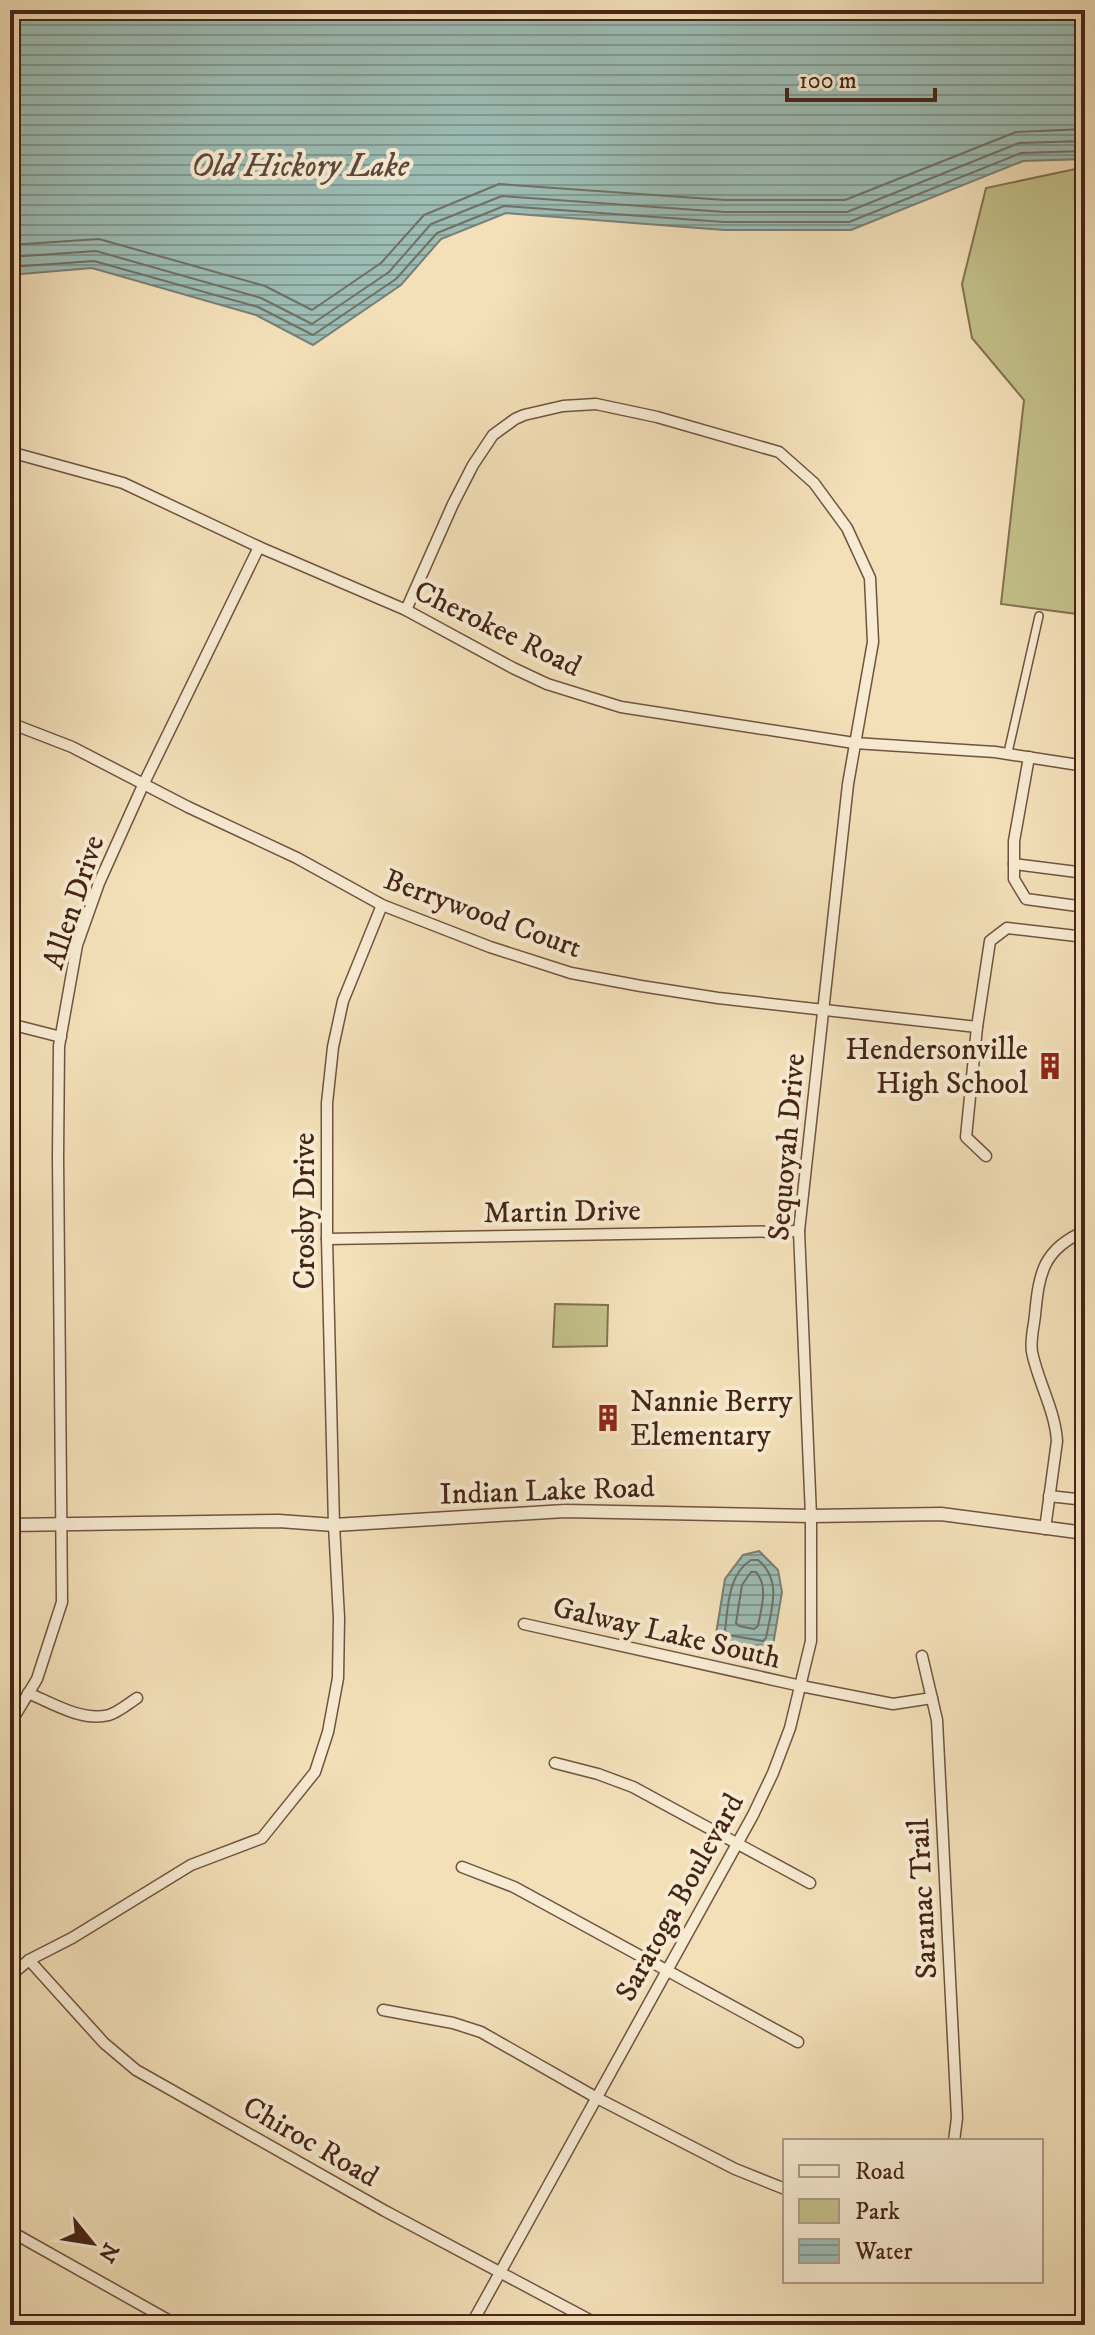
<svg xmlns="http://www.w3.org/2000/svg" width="1095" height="2335" viewBox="0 0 1095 2335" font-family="'IM FELL DW Pica',serif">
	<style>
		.park { fill: #c3c08a; stroke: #847250; stroke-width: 2 }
		.water { fill: url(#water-rules); stroke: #7a7f75; stroke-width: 2 }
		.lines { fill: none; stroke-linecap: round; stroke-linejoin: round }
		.shore { stroke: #717066; stroke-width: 2 }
		.pedestrian-casing { stroke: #715340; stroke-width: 10 }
		.minor-casing { stroke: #715340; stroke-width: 13 }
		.tertiary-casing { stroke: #715340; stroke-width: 15 }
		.pedestrian { stroke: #f7ebd2; stroke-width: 7 }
		.minor { stroke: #f7ebd2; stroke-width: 10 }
		.tertiary { stroke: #f7ebd2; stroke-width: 12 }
		.labels { text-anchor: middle; stroke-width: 8; stroke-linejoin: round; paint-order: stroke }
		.street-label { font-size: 30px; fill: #462417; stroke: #f7ebd2 }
		.poi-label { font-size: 30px; fill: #462417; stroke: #f7ebd2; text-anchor: end }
		.water-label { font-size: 32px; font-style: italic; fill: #5c4a3e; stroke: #f7ebd2 }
	</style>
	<defs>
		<pattern id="water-rules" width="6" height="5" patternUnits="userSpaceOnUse" patternTransform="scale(2)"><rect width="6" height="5" fill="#9cbcb4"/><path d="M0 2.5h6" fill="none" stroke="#819991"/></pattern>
	</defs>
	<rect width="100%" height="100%" fill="#f3e0b9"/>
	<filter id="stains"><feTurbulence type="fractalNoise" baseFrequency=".0025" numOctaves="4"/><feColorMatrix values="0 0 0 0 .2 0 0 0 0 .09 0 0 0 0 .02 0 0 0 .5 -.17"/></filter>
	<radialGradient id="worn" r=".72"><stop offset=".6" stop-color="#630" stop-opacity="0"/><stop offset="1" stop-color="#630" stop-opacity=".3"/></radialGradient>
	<g class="park">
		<polygon points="1085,167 1085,615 1001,604 1024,400 972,338 962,284 986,188"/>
		<polygon points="555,1304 608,1305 607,1346 553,1347"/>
	</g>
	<g class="water">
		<polygon points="10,10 1085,10 1085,159 1023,161 851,230 724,230 506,213 441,239 401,285 313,345 256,315 92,268 10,275"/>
		<polygon points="759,1551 778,1570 782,1592 772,1651 715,1640 725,1579 743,1555"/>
	</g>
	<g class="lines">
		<g class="shore">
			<polyline points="10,245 99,239 265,286 312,310 381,263 424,215 499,184 725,200 845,200 1016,132 1085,129"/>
			<polyline points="10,257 96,251 261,298 312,324 389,272 431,224 502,196 725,212 847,212 1019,143 1085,141"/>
			<polyline points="10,267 94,261 258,307 313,335 396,279 437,233 504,206 724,222 849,222 1021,153 1085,151"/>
			<path d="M751,1560H758C783,1580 771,1611 766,1638L763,1641L728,1635L725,1631C728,1607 728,1574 751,1560Z"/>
			<path d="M751,1572H756C769,1587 761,1608 758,1626L754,1629L739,1626L736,1623L742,1585Z"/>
		</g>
		<g class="pedestrian-casing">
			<polyline id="pedestrian" points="1009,748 1039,616"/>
		</g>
		<g class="minor-casing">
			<g id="minor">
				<polyline points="10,452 123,483 259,547 406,610 513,668 547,684 621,707 854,743 995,752 1085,766"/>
				<polyline points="406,610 453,504 473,465 493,435 515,419 524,415 563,406 596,404 657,417 779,452 814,483 847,528 870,578 873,642 848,784 799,1231 811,1516 811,1641 790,1728 773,1773 753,1815 471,2325"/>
				<polyline points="10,723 72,747 188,807 297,858 382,905 490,947 571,973 641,986 718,998 977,1027"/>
				<polyline points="1029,757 1014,841 1014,879 1026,899 1085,907"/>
				<polyline points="1014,864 1085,873"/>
				<polyline points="10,1024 61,1037"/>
				<polyline points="986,1156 966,1137 977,1027 990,941 1007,928 1085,937"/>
				<polyline points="327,1239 799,1231"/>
				<polyline points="1049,1496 1085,1500"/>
				<path d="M1045,1529L1057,1441C1055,1410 1038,1382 1032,1352C1030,1340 1034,1326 1035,1315C1039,1273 1043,1249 1085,1231"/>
				<polyline points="524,1624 801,1686 893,1704 932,1698"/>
				<polyline points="922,1656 937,1720 957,2118 954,2141"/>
				<path d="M28,1693C52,1703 82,1722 109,1715C119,1712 129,1703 137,1698"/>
				<polyline points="10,1724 37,1679 62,1602 58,1157 59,1046 77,945 99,883 144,783 259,547"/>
				<polyline points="555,1763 598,1774 633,1787 810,1883"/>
				<polyline points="462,1867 514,1887 798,2042"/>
				<polyline points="29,1960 104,2043 136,2070 385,2211 599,2325"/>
				<polyline points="10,1976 29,1960 72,1938 191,1865 262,1838 315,1772 328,1732 338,1678 339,1618 334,1525 327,1239 327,1103 333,1047 343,1001 382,905"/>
				<polyline points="383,2010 453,2023 481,2032 597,2098 735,2169 785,2189"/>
				<polyline points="10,2231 177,2325"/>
			</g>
		</g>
		<g class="tertiary-casing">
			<polyline id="tertiary" points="10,1525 279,1521 334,1525 565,1511 811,1516 941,1514 1085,1533"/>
		</g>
		<use href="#pedestrian" class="pedestrian"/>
		<use href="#minor" class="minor"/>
		<use href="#tertiary" class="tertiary"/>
	</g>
	<defs>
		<g id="building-bare" transform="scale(2.16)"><path d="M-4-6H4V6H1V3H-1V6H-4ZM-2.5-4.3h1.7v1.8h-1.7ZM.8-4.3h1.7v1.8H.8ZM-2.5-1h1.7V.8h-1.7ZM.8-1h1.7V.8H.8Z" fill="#8f2418" stroke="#f7ebd2" stroke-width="2.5" paint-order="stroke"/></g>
	</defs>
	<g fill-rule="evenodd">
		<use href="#building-bare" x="1050" y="1066"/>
		<use href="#building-bare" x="608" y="1418"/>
	</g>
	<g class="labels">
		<g class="street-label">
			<text transform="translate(498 628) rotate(26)" y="10">Cherokee Road</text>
			<text transform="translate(73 902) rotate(-72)" y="10">Allen Drive</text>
			<text transform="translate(483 913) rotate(20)" y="10">Berrywood Court</text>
			<text transform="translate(786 1147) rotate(-85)" y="10">Sequoyah Drive</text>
			<text transform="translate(304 1211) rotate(-90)" y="10">Crosby Drive</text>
			<text transform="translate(562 1211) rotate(-1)" y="10">Martin Drive</text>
			<text transform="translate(547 1490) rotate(-2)" y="10">Indian Lake Road</text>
			<text transform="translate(667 1632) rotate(13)" y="10">Galway Lake South</text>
			<text transform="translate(679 1897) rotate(-61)" y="10">Saratoga Boulevard</text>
			<text transform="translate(922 1899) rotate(-93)" y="10">Saranac Trail</text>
			<text transform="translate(311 2141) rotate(30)" y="10">Chiroc Road</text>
		</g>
		<g class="poi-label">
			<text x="1028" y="1059">Hendersonville<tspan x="1028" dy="34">High School</tspan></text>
			<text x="630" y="1411" text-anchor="start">Nannie Berry<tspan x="630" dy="34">Elementary</tspan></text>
		</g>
		<g class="water-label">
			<text x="300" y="176">Old Hickory Lake</text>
		</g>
	</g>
	<rect width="1095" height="2335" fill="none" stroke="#f3e0b9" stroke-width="40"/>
	<rect x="12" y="12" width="1071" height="2311" fill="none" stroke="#462417" stroke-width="4"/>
	<rect x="20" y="20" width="1055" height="2295" fill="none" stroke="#462417" stroke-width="2"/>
	<rect x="783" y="2139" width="260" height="144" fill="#f7ebd2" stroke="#b09b87" stroke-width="2"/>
	<rect x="799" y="2165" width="40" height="12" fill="#f7ebd2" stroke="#b09b87" stroke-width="2"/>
	<text x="855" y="2179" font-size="24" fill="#462417">Road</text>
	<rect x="799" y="2199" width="40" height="24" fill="#c3c08a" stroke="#b09b87" stroke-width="2"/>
	<text x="855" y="2219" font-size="24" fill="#462417">Park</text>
	<rect x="799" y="2239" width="40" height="24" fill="url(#water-rules)" stroke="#b09b87" stroke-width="2"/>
	<text x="855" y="2259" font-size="24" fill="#462417">Water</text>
	<g transform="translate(92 2243) rotate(120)" stroke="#f7ebd2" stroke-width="6" paint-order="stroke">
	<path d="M0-6L14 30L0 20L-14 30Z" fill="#462417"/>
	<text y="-12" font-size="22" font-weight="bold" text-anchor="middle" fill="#462417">N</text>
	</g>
	<path d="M787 88v12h148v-12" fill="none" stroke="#462417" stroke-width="4"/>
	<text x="799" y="88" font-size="24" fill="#462417" stroke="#f7ebd2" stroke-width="6" paint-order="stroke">100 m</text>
	<rect width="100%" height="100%" filter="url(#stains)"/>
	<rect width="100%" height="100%" fill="url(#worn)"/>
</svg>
